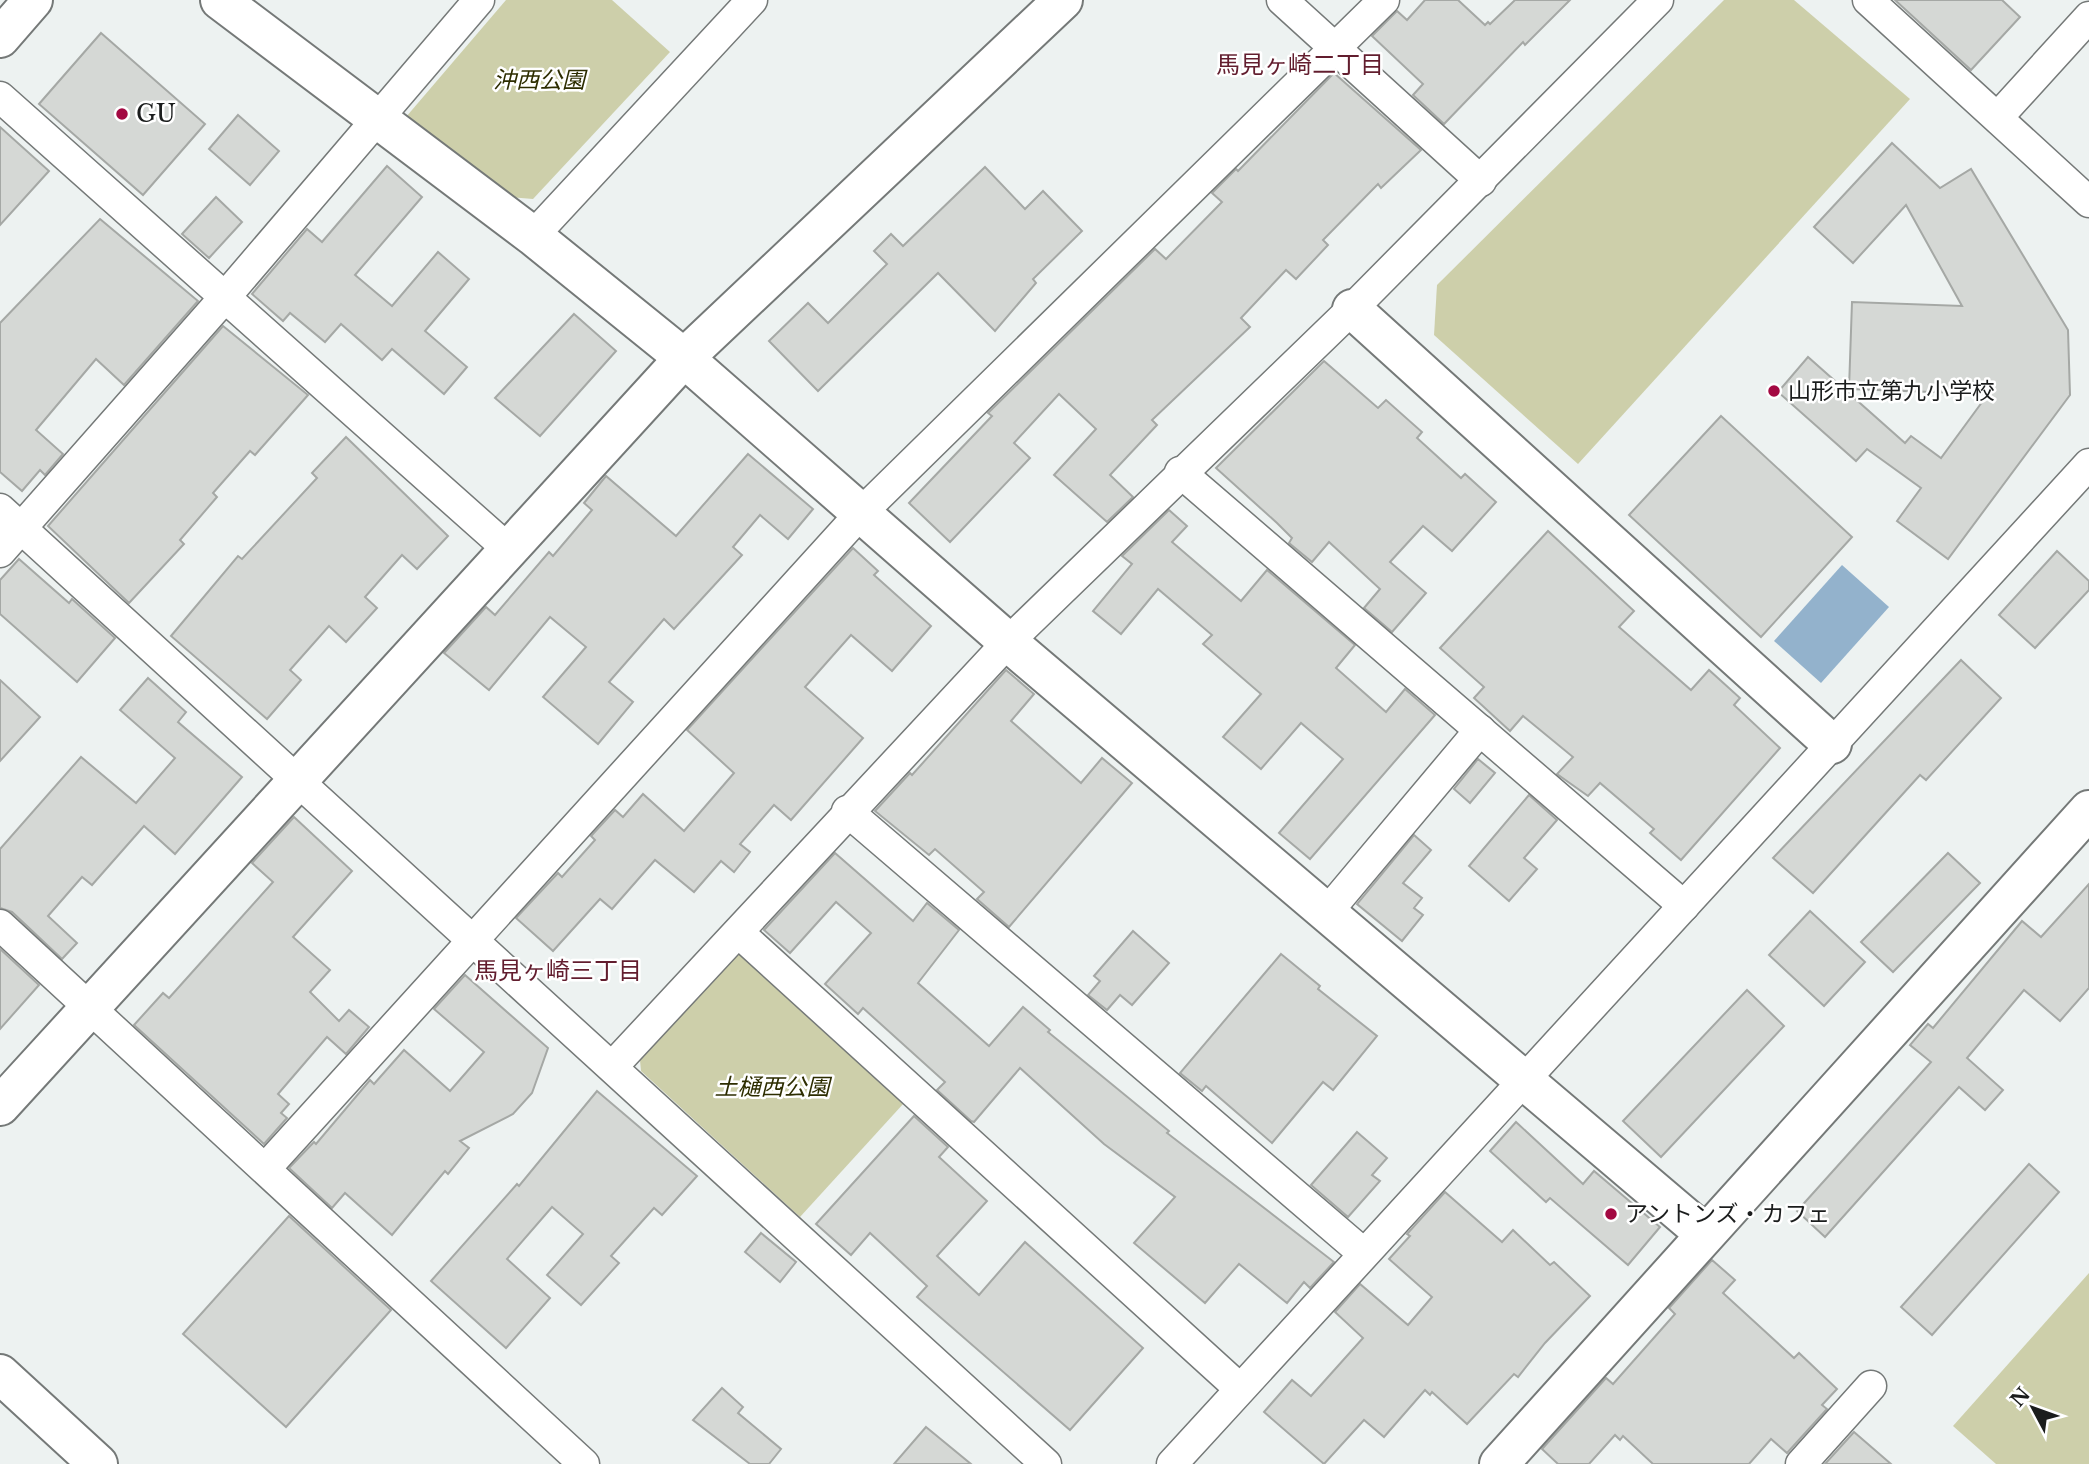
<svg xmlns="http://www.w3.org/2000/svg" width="2089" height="1464" viewBox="0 0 2089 1464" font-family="'Libre Baskerville','Noto Sans JP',serif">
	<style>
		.green { fill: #cdcfaa }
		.water { fill: #93b2cc }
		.building { fill: #d5d8d5; stroke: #a5a8a5; stroke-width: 2 }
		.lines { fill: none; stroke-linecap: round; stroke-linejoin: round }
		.street-casing { stroke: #757978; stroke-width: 33 }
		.secondary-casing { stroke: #757978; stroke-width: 42 }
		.street { stroke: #fff; stroke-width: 30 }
		.secondary { stroke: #fff; stroke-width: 38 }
		.poi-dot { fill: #a30942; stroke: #fff; stroke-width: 2.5 }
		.labels { text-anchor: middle; stroke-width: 5; stroke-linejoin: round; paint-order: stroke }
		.park-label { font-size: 23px; font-style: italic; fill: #2d2d00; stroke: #fff }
		.poi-label { font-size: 23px; fill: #1b1d1d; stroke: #fff; text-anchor: start }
		.neighbourhood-label { font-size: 24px; fill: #621d2e; stroke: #fff }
	</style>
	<rect width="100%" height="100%" fill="#edf2f1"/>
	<g class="green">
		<polygon points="506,0 612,0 670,52 533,199 509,197 406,117"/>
		<polygon points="1724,0 1794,0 1910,99 1578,464 1434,335 1437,285"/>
		<polygon points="733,946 904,1103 800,1217 641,1071 639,1049"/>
		<polygon points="2089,1273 2089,1464 1996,1464 1953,1426"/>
	</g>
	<polygon class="water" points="1842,565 1889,607 1821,683 1774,641"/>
	<g class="building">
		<polygon points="1425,0 1458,0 1485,25 1488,22 1490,24 1515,0 1570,0 1525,45 1523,42 1444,124 1413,95 1423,84 1372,36 1397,11 1407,20"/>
		<polygon points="1895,0 2002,0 2020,17 1971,70"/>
		<polygon points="101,33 205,124 143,195 39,104"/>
		<polygon points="1334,73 1421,150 1381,188 1378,184 1323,240 1328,245 1296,279 1286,270 1241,318 1250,327 1152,420 1157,425 1110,475 1133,497 1107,522 1054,475 1096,429 1059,394 1014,443 1030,458 950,542 909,503 992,416 988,413 1155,249 1166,259 1222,202 1212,193 1236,169 1238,171"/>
		<polygon points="238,115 279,151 250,185 209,149"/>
		<polygon points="0,127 49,171 0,225"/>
		<polygon points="1892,143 1940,188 1971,169 2068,330 2070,395 1948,559 1897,521 1921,488 1867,449 1856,461 1778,392 1808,357 1905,443 1911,436 1941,458 1988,394 1849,389 1852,302 1962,306 1906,205 1853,263 1814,227"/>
		<polygon points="387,166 422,197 355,275 392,306 438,252 469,279 425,331 467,367 444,394 392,349 382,360 341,324 325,342 290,313 283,321 252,294 307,229 322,242"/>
		<polygon points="985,167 1025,209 1043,191 1082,231 1033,279 1036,283 995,331 938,273 818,391 769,341 808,303 828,323 887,264 874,251 891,234 903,246"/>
		<polygon points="216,197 242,222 209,258 182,234"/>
		<polygon points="100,219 198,301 124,385 96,359 36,430 63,454 45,475 40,470 22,491 0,472 0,323"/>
		<polygon points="574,314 616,351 540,436 495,398"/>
		<polygon points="223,326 308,395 255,455 250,451 213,493 217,497 180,540 184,544 129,603 48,526"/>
		<polygon points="1324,361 1378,408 1386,400 1422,432 1417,438 1461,478 1465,474 1496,502 1452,551 1423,526 1390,562 1426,593 1392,632 1364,608 1380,589 1329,542 1312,562 1289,543 1292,538 1277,523 1216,468"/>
		<polygon points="1721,416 1852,537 1761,637 1629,515"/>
		<polygon points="346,437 448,536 417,569 402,555 365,597 377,608 346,642 329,626 290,670 301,680 267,719 171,636 238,556 242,559 317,478 312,473"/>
		<polygon points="748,454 813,509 788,539 760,515 733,547 742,555 674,629 664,619 609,682 633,702 598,744 543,697 586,647 550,617 489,690 444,653 486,607 495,615 549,552 553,556 592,510 584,503 606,476 676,536"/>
		<polygon points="1169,510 1187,526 1172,542 1241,601 1267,570 1355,645 1336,668 1386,712 1405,689 1435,715 1310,859 1279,833 1343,759 1301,723 1261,769 1223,737 1261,694 1203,644 1212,635 1158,589 1121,634 1093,611 1132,564 1122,556"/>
		<polygon points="1548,531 1634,611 1619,627 1691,690 1709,670 1740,698 1734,705 1780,748 1681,860 1650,833 1654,829 1600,783 1588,796 1557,774 1573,757 1523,716 1510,731 1474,698 1484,687 1440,648"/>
		<polygon points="853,548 878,571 874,575 931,626 892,671 851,635 805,687 863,738 791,820 774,805 740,844 750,852 734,872 721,861 694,892 655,860 612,909 600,899 553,951 516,918 558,873 562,877 595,840 591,836 615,810 623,817 643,794 684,831 734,773 687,730"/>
		<polygon points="2057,551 2089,581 2089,590 2035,648 1999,615"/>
		<polygon points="19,559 69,603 72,599 115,638 77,682 0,614 0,580"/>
		<polygon points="1961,660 2001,698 1926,780 1920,775 1813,893 1773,858"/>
		<polygon points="1006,670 1034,694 1011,721 1081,783 1102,758 1132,783 1009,927 977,899 984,892 935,849 929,855 875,811 910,773 912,775"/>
		<polygon points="148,678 186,712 178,722 242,777 175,854 144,826 92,885 82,877 48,916 77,943 62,959 12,912 0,908 0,849 81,757 136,803 175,758 120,710"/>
		<polygon points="0,680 40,717 0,761"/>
		<polygon points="1478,759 1495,773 1470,803 1454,789"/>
		<polygon points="1529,795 1557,820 1524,858 1537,869 1509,901 1469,866"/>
		<polygon points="294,817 352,871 293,937 330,970 310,992 339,1021 349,1010 369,1027 346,1054 327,1037 278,1094 289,1104 281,1113 287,1118 264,1144 134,1025 163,993 169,998 273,882 252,863"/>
		<polygon points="1414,835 1431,850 1403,883 1422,898 1414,908 1423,915 1402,941 1357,904"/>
		<polygon points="835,853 913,921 927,903 959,930 918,983 989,1046 1023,1007 1050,1030 1048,1032 1169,1131 1167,1133 1334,1262 1310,1288 1304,1282 1287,1303 1239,1264 1205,1303 1134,1243 1175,1197 1104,1144 1020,1068 974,1122 971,1121 937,1090 945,1082 863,1008 858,1014 825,984 871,933 836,902 790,953 764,930"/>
		<polygon points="1948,853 1980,883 1893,972 1861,942"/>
		<polygon points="2089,884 2089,988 2060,1021 2024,990 1967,1058 2003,1090 1985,1110 1959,1087 1825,1237 1797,1211 1931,1062 1910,1045 1928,1024 1933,1028 2022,921 2041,937"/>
		<polygon points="1810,911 1865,962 1824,1006 1769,955"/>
		<polygon points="1133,931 1169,963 1132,1005 1120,995 1107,1010 1088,995 1100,981 1094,976"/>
		<polygon points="0,949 39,985 0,1029"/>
		<polygon points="1281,954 1320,986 1318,989 1377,1036 1333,1090 1323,1082 1272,1143 1206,1086 1202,1091 1180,1073"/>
		<polygon points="465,975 548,1048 532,1093 513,1114 460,1141 469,1148 448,1174 445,1171 392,1235 345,1193 332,1208 289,1168 314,1142 316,1144 370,1080 374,1084 404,1050 450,1091 484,1052 434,1009"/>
		<polygon points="1747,990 1784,1026 1661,1157 1623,1121"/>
		<polygon points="597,1091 697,1176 662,1215 654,1208 611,1256 619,1263 581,1305 547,1275 583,1234 552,1207 507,1259 550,1298 506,1348 431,1281 517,1184 519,1186"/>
		<polygon points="914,1116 948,1147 939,1157 987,1201 937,1256 979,1295 1025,1242 1143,1348 1070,1430 917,1297 927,1286 870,1233 851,1255 816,1224"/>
		<polygon points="1516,1122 1583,1184 1594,1171 1660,1227 1628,1265 1550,1198 1546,1202 1490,1151"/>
		<polygon points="1357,1132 1387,1158 1372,1175 1380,1181 1348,1217 1311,1185"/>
		<polygon points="2029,1164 2059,1192 1932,1335 1901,1307"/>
		<polygon points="1445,1192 1502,1242 1513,1230 1550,1265 1554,1262 1590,1296 1545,1343 1518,1377 1514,1374 1467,1424 1432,1392 1430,1395 1425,1390 1384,1437 1364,1420 1324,1464 1264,1412 1292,1380 1311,1396 1363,1338 1335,1312 1360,1284 1408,1325 1432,1297 1389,1259 1410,1236 1407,1234"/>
		<polygon points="289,1216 391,1310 286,1427 183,1334"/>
		<polygon points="761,1233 796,1262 780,1282 745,1252"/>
		<polygon points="1712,1260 1735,1280 1723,1293 1794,1358 1799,1353 1837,1389 1822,1405 1827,1409 1787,1453 1771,1439 1749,1464 1653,1464 1623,1436 1620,1440 1615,1435 1589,1464 1558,1464 1542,1449 1606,1378 1613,1384 1675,1314 1669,1308"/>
		<polygon points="722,1388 743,1407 738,1413 781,1449 769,1464 750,1464 693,1420"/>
		<polygon points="926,1427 971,1464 894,1464"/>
		<polygon points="1854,1432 1891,1464 1825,1464"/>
	</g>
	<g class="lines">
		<g class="street-casing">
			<g id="street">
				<polyline points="1282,0 1481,181"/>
				<polyline points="1868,0 2089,202"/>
				<polyline points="0,97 509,550"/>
				<polyline points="1998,117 2089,17"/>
				<polyline points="533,236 752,0"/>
				<polyline points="1180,472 1684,906"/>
				<polyline points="0,509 1046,1464"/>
				<polyline points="0,552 226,296 479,0"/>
				<polyline points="847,811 1363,1253"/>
				<polyline points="1328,911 1480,730"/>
				<polyline points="0,925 584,1464"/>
				<polyline points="739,933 1239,1388"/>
				<polyline points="613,1066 1008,642 1352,309 1658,0"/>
				<polyline points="265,1169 861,513 1384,0"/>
				<polyline points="1172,1464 2089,464"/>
				<polyline points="1801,1464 1871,1386"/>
			</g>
		</g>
		<g class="secondary-casing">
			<g id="secondary">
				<polyline points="220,0 533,236 684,358 1008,642 1705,1234"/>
				<polyline points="0,38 33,0"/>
				<polyline points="1352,309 1832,744"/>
				<polyline points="0,1106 684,358 1063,0"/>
				<polyline points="0,1374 98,1464"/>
				<polyline points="1499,1464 2089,810"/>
			</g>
		</g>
		<use href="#street" class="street"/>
		<use href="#secondary" class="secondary"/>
	</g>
	<g class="poi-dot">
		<circle cx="122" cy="114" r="7"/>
		<circle cx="1774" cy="391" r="7"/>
		<circle cx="1611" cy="1214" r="7"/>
	</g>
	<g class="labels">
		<g class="park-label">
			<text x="539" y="88">沖西公園</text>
			<text x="772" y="1095">土樋西公園</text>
		</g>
		<g class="poi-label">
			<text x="136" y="122">GU</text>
			<text x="1788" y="399">山形市立第九小学校</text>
			<text x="1625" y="1222">アントンズ・カフェ</text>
		</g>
		<g class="neighbourhood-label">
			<text x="1300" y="73">馬見ヶ崎二丁目</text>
			<text x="558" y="979">馬見ヶ崎三丁目</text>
		</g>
	</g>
	<g transform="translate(2033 1408) rotate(311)" stroke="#ffffff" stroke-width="5" paint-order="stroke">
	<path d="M0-5L12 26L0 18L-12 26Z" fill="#1b1d1d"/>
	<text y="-10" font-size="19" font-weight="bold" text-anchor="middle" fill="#1b1d1d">N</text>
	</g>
</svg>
